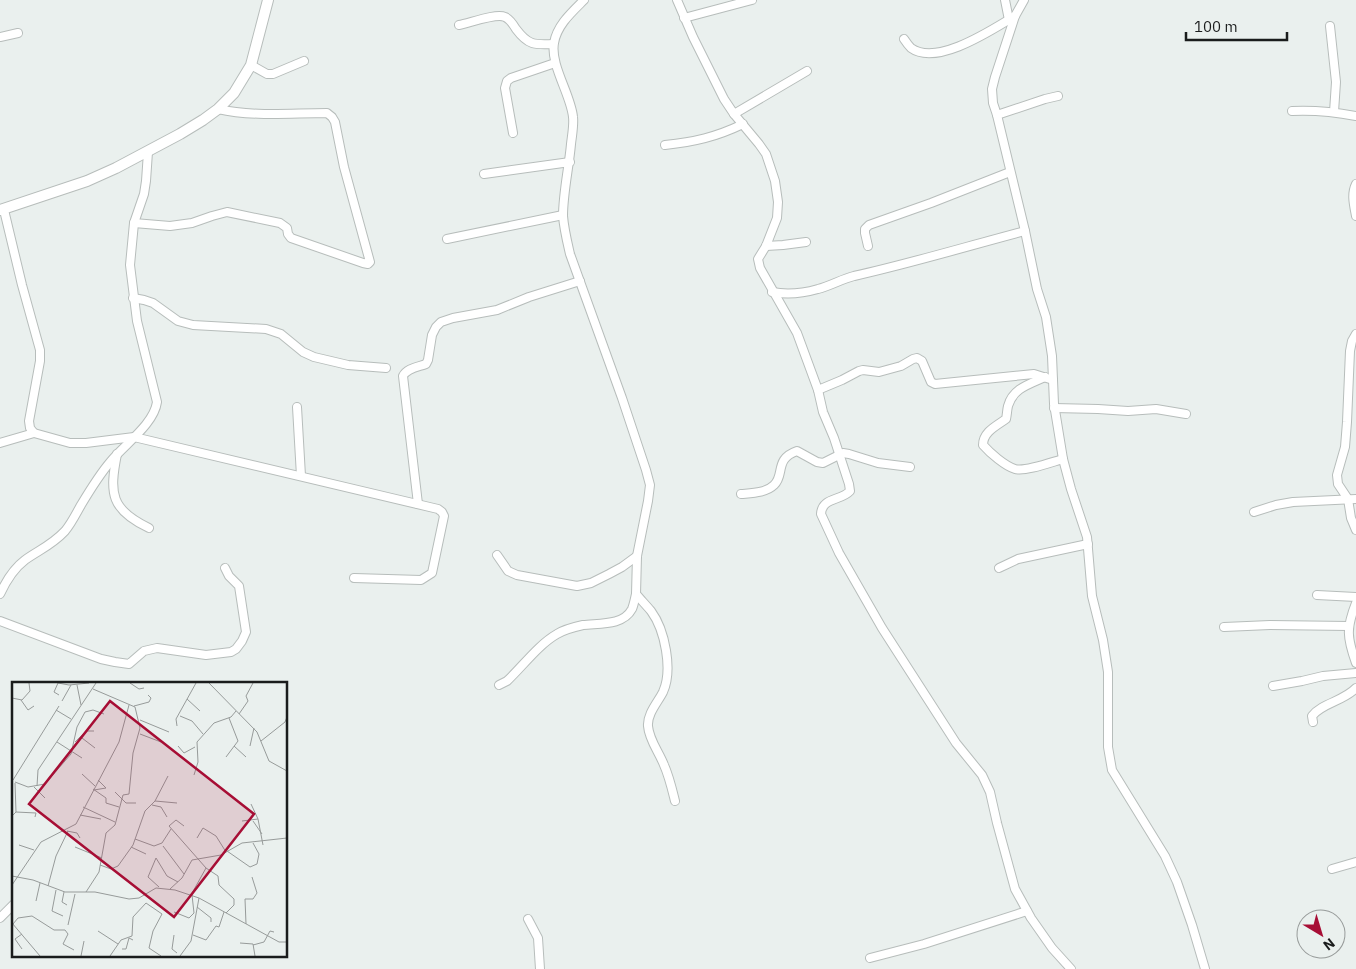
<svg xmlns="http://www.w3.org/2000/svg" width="1356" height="969" viewBox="0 0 1356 969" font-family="'IBM Plex Sans',sans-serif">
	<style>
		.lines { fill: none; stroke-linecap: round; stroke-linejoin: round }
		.minor-casing { stroke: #b7bdbb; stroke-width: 10 }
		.tertiary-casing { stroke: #b7bdbb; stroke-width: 12 }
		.minor { stroke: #fff; stroke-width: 8 }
		.tertiary { stroke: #fff; stroke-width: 10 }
		.inset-road { fill: none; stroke: #979b9a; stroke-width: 1 }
		.view { fill: #a70e35; fill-opacity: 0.15; stroke: #a70e35; stroke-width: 2.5 }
		.inset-edge { fill: none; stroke: #1a1c1c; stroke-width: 2.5 }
	</style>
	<rect width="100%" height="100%" fill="#eaf0ee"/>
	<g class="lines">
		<g class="minor-casing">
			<g id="minor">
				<path d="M584,0C572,12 557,25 554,43C550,65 571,95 573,117C574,125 572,135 571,144C569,167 563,193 563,216C564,229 567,241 570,254L622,398L646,470L650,485L648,501L637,556L636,594C641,600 646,605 651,611C665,630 673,670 663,692C658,702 647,714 648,726C649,740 659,752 664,765C669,776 672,789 675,801"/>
				<path d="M677,0L693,37L724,99L734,114L759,144L766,154L775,181L778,202L777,218L766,246L758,259L760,268L797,333L818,390L823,412L834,438L849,484L850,491C841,501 822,497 821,514L839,553L882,628L956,743L982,775L990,792L997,823L1015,889L1031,918L1052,948L1071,969"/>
				<polyline points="1005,0 1009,20"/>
				<polyline points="1024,0 1015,16 995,77 992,89 993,103 997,115 1025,231 1037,289 1046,317 1052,356 1054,404 1063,459 1071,489 1087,537 1092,596 1103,640 1108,672 1108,747 1112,770 1165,856 1177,882 1192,925 1205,969"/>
				<polyline points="684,18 752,0"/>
				<path d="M459,25C470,23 496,13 505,17C510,19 513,24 516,29C528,45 534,45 553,44"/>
				<polyline points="1330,26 1336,82 1334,112"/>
				<polyline points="0,37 18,33"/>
				<path d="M904,39C906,42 909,46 911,48C937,67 993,29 1015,16"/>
				<polyline points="251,65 267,74 273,74 304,61"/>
				<path d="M1292,111C1314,110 1335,112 1356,116"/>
				<polyline points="734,114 807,71"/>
				<polyline points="997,115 1045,99 1058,96"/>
				<polyline points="513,133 505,88 507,81 511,78 555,63"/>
				<path d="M665,145C694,142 716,137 743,124"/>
				<polyline points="484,174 570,162"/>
				<path d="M1356,184C1351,194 1354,205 1356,216"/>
				<polyline points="4,210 22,285 40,350 40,361 29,421 30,428 34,433 70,443 86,443 134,437 438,509 442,512 444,516 432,573 421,580 354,578"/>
				<path d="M134,223L170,226L192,223L212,216L227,212L280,223L287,228L288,234L291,238L363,263L368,264L370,262L344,167L335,122L332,117L327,113C290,113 254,117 218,109"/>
				<polyline points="447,239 563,215"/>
				<polyline points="766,246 783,245 806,242"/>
				<polyline points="868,246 865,233 865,229 869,225 931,203 1010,172"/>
				<path d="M772,292C787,295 804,293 818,289C830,286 842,279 854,276C912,263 968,246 1025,231"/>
				<polyline points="133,298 144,300 153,303 178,321 193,325 266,329 281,334 303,352 314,357 348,365 386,368"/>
				<polyline points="1356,334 1352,341 1350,351 1347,422 1345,447 1337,475 1338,484 1348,499 1351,518 1356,530"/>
				<path d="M1045,377C1030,384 1013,388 1008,406C1007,410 1007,415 1006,419C996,426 983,432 983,445C990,453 1005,466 1015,469C1025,472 1052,462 1063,459"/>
				<polyline points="818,390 842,380 859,371 863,370 879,372 901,366 913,359 917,358 922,361 931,382 935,384 1034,374 1053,380"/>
				<polyline points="297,407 301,476"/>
				<polyline points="1054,408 1098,409 1128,411 1156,409 1186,414"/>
				<polyline points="0,443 34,433"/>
				<path d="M117,454C109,494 111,510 149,528"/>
				<path d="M741,494C752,493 766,493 774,485C785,475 774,459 797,451L817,462L823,463L843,453L849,454L878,463L910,467"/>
				<path d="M418,504L403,376C407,368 418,367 426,364L428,360L432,335L436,327L441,322L453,318L497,310L529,297L580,281"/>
				<polyline points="1254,512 1276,505 1293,502 1356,499"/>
				<polyline points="497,555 508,571 517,575 577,586 591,583 609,574 622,567 637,556"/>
				<polyline points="999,568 1018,559 1088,544"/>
				<path d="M0,594C6,581 13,569 25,560C39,550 52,545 65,531C71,524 76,514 81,505C90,490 99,475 111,461C125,444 154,424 157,402L137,321L130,265L134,223L144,194L146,181L148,152"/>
				<polyline points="1317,595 1356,597"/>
				<path d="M1356,603C1346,628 1347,638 1356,663"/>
				<polyline points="0,621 101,659 115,662 129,664 144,651 157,648 206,655 231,652 236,649 242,641 246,632 239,586 229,576 225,568"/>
				<polyline points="1224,627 1270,625 1349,626"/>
				<path d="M499,685L507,681C523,666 538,645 557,634C565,629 574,627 583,625C599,623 623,626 632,609C634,604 635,598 636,594"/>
				<polyline points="1273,686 1302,681 1323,676 1356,673"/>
				<path d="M1313,722L1312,716C1322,703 1344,701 1356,688"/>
				<polyline points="1332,869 1356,862"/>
				<polyline points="0,918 14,904"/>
				<polyline points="528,919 538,938 540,969"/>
				<polyline points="870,958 924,944 1027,911"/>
			</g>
		</g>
		<g class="tertiary-casing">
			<polyline id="tertiary" points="0,210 87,181 116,168 180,134 203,120 218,109 234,93 251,65 268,0"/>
		</g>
		<use href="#minor" class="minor"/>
		<use href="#tertiary" class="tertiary"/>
	</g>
	<g transform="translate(12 682)">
		<rect width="275" height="275" fill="#eaf0ee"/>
		<path class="inset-road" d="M46,1L42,10L47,13M46,1L57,3L77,1M118,1L127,7L132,6M197,1L245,50L257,79L275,89M65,3L69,23M0,16L10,18L18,9L17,1M175,17L188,29M9,18L16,28L22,24M50,19L59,3M122,24L137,20L139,16L136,13M44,28L59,37M227,32L236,19L234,14L241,1M168,34L180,39L191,52M128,38L157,50M165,44L164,37L184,1M128,52L149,60M70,56L83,66M249,59L273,40L275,35M45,60L70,76M63,60L74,49H82M166,64L172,71L183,65M222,64L234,75M238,64L242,46M214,75L226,59L217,36M70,92L83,104M182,93L186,80L185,60L202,41L219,35L224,29M1,98L47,24M3,100L16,105L33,102L59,72L65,45L73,30L81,28L92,32M25,104L26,88L84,1M22,105L33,116M81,107L94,116V121L107,125M82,108L94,106L86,98M103,110L114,121H124M143,119L165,121M239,122L246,137M140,123L149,125L155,135M71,125L103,140M4,130L24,131L23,135M68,133L89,137M0,134L4,130L3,101M230,139L246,137L251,163M241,139L250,152M172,144L164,138L157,144L194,186L179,213M55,149L65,151L68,156M185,156L191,146L204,154L214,170M123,157L142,164L150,161L159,147M7,163L22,168M151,164L172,192M63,165L90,176M119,165L134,172M215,169L238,185L245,182L247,172L241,161M88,183L99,187L106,184L121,163L133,129L143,119L156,94M194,186L206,194L207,203L222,217V223L214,231M0,194L21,198L53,210H83L117,217L127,216L144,206L163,208L187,216L267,260H275M0,203L29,160L64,142L107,60L117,23M36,204L44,174L56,149M147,205L136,195L144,176L155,194L166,200M158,207L170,196L180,178L209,173L230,161L275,156M44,208L40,229L51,234M52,210L50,220L55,223M74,210L87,190L94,151L103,143L111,113L117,112L121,71L128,46L123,25L81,7M24,219L28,201M185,225L199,236V240M162,230L177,236L182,231L180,213M0,241L28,274M1,242L6,236L20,234L42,248H53M234,242L233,217H241L245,211L240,195M56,243L63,212M207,245L212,230M53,248L56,252L51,262L62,268M86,249L106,262M162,253L160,267L165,271M181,253L194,258L204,244L207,245M228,261L241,262L243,274M241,263L252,260L258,249L262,250M10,267L3,257L10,252M110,267H114L117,256L121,258M69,274L72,259M98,274L109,258L120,254L121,235L134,221L150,232L141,249L137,266L149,274M168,274L179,259L187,216"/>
		<path class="view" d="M98,19L242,132L162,235L17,122Z"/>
		<rect width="275" height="275" class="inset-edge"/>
	</g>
	<g transform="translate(1321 934) rotate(142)"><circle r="24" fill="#eaf0ee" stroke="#979b9a"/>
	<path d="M0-4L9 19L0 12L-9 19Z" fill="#a70e35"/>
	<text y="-8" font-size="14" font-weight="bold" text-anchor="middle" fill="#1a1c1c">N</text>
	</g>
	<path d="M1186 32v8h101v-8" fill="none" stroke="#1a1c1c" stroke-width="2.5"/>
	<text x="1194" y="32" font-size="15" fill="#1a1c1c" stroke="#eaf0ee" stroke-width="4" paint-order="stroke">100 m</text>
</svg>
